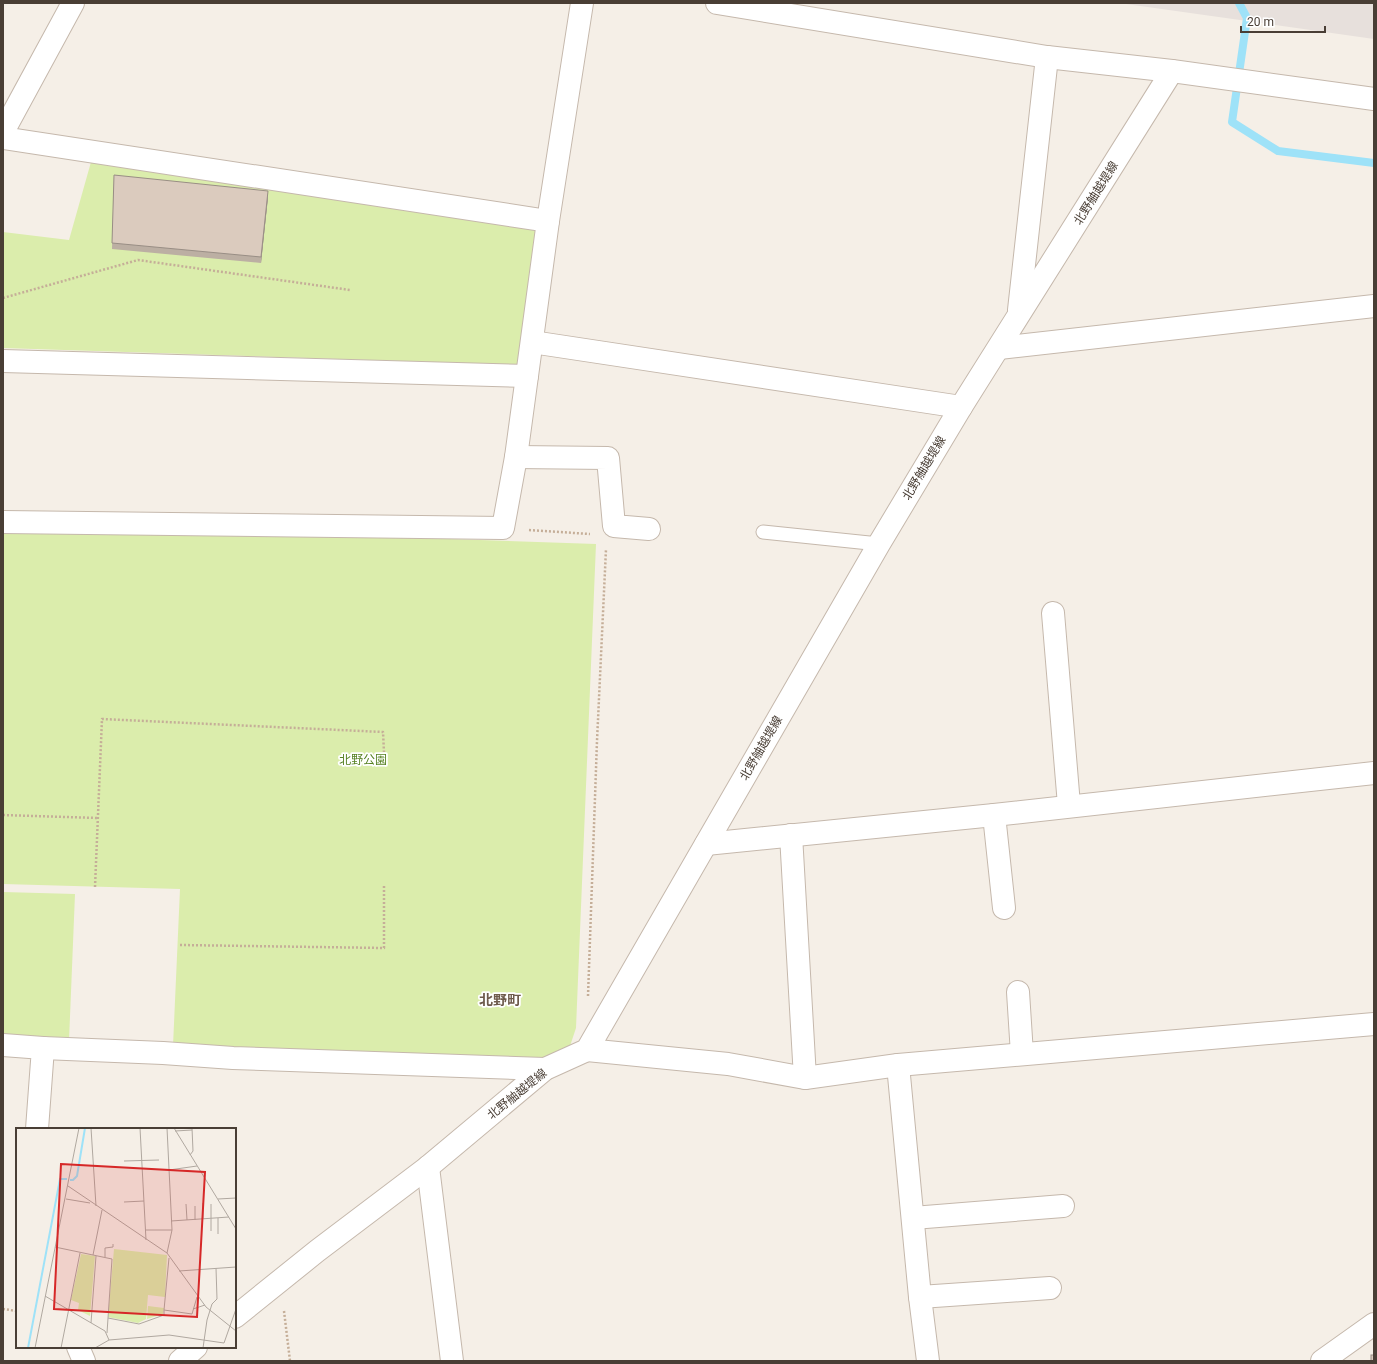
<svg xmlns="http://www.w3.org/2000/svg" width="1377" height="1364" viewBox="0 0 1377 1364" font-family="Roboto,'Noto Sans JP',sans-serif">
	<style>
		.industrial { fill: #e7e0dc }
		.green { fill: #dbedac }
		.lines { fill: none; stroke-linecap: round; stroke-linejoin: round }
		.stream { stroke: #9ee2f8; stroke-width: 8 }
		.service-casing { stroke: #c5b8ac; stroke-width: 15 }
		.minor-casing { stroke: #c5b8ac; stroke-width: 24 }
		.tertiary-casing { stroke: #c5b8ac; stroke-width: 24 }
		.path { stroke: #c5ae98; stroke-width: 2.5; stroke-dasharray: 2 2; stroke-linecap: butt }
		.service { stroke: #fff; stroke-width: 13 }
		.minor { stroke: #fff; stroke-width: 22 }
		.tertiary { stroke: #fff; stroke-width: 22 }
		.wall { fill: #bcafa3 }
		.shaded-wall { fill: #998e85 }
		.building { fill: #dbcbbe; stroke: #998e85 }
		.labels { text-anchor: middle; stroke-width: 3.5; stroke-linejoin: round; paint-order: stroke }
		.street-label { font-size: 12px; fill: #493e35; stroke: #fff }
		.park-label { font-size: 12px; fill: #568122; stroke: #fff }
		.quarter-label { font-size: 14px; font-weight: bold; fill: #6d5a4b; stroke: #fff }
		.inset-river { fill: none; stroke: #9ee2f8; stroke-width: 2 }
		.inset-road { fill: none; stroke: #b0a8a0; stroke-width: 1 }
		.view { fill: #d62828; fill-opacity: 0.15; stroke: #d62828; stroke-width: 2 }
		.inset-edge { fill: none; stroke: #493e35; stroke-width: 2 }
	</style>
	<rect width="100%" height="100%" fill="#f5efe7"/>
	<polygon class="industrial" points="1119,3 1374,3 1374,39"/>
	<g class="green">
		<polygon points="91,162 538,227 523,365 3,348 3,232 69,240"/>
		<polygon points="3,524 596,544 576,1028 569,1049 540,1059 173,1046 180,889 3,884"/>
		<polygon points="3,892 75,894 69,1041 5,1038 3,1033"/>
	</g>
	<g class="lines">
		<polyline class="stream" points="1239,3 1247,18 1232,122 1278,151 1374,163"/>
		<g class="service-casing">
			<polyline id="service" points="763,532 879,544"/>
		</g>
		<g class="minor-casing">
			<g id="minor">
				<polyline points="3,132 73,3"/>
				<polyline points="3,138 548,221"/>
				<polyline points="1019,310 1047,57"/>
				<polyline points="532,342 961,407"/>
				<polyline points="999,348 1374,306"/>
				<polyline points="3,361 527,376"/>
				<polyline points="516,457 608,458 614,526 649,529"/>
				<polyline points="3,522 503,528 516,457 548,221 582,3"/>
				<polyline points="1053,613 1069,805"/>
				<polyline points="994,815 1004,908"/>
				<polyline points="791,835 805,1078"/>
				<polyline points="706,844 994,815 1374,773"/>
				<polyline points="1018,992 1022,1054"/>
				<polyline points="3,1045 43,1048 37,1129"/>
				<polyline points="43,1048 163,1053 233,1058 545,1069"/>
				<polyline points="587,1050 728,1064 805,1078 898,1065 1374,1024"/>
				<polyline points="898,1065 920,1297 928,1361"/>
				<polyline points="428,1167 452,1361"/>
				<polyline points="913,1218 1063,1206"/>
				<polyline points="920,1297 1050,1288"/>
				<polyline points="235,1317 317,1251 428,1167 545,1069 587,1050 879,544 961,407 1172,71"/>
				<polyline points="78,1347 84,1361"/>
				<polyline points="180,1361 196,1347"/>
			</g>
		</g>
		<g class="tertiary-casing">
			<g id="tertiary">
				<polyline points="717,3 1047,57 1172,71 1374,99"/>
				<polyline points="1322,1361 1374,1324"/>
			</g>
		</g>
		<g class="path">
			<polyline points="3,298 138,260 350,290"/>
			<polyline points="529,530 590,534"/>
			<polyline points="3,815 98,818"/>
			<polyline points="95,887 102,719 383,732 384,752"/>
			<polyline points="180,945 384,948 384,886"/>
			<polyline points="588,996 597,741 606,549"/>
			<polyline points="3,1309 17,1311"/>
			<polyline points="284,1311 290,1361"/>
		</g>
		<use href="#service" class="service"/>
		<use href="#minor" class="minor"/>
		<use href="#tertiary" class="tertiary"/>
	</g>
	<polygon class="wall" points="114,175 268,197 261,263 112,249"/>
	<polygon class="shaded-wall" points="268,191 268,197 261,263 261,257"/>
	<g class="building">
		<polygon points="114,175 268,191 261,257 112,243"/>
		<rect x="1371" y="1355" width="3" height="6"/>
	</g>
	<g class="labels">
		<g class="street-label">
			<text transform="translate(1096 193) rotate(-58)" y="4">北野舳越堤線</text>
			<text transform="translate(924 468) rotate(-59)" y="4">北野舳越堤線</text>
			<text transform="translate(761 748) rotate(-60)" y="4">北野舳越堤線</text>
			<text transform="translate(517 1094) rotate(-39)" y="4">北野舳越堤線</text>
		</g>
		<g class="park-label">
			<text x="363" y="764">北野公園</text>
		</g>
		<g class="quarter-label">
			<text x="500" y="1005">北野町</text>
		</g>
	</g>
	<g transform="translate(16 1128)">
		<rect width="220" height="220" fill="#f5efe7"/>
		<path d="M98,121L151,127L149,169L132,167L130,191L122,195L92,189ZM65,126L79,128L74,188L62,182L63,175L55,172ZM132,178L148,180L147,186L131,191Z" fill="#dbedac"/>
		<path class="inset-river" d="M54,52H57L61,48L69,0M12,220L44,51H51"/>
		<path class="inset-road" d="M75,0L80,78M124,0L130,112M151,0L156,102L151,125M158,0L220,101M159,3L176,2M174,27L177,23L176,0M108,33L143,32M153,42L181,38M52,58L151,125L190,179L220,203M50,71L74,75M202,71L220,70M108,74L128,73M170,76L171,92M195,76V103M179,78V92M202,90V106M187,91V75M155,93L213,89M130,102H156M39,119L96,131L91,205M77,127L86,82M89,129V120L97,119V116M163,143L220,139M29,168L89,203L93,212M177,181L189,177M148,182L153,130M92,190L123,196L148,187V182L176,186L181,169M75,195L80,128M19,220L63,0M45,220L64,125M79,220L93,212L153,207L208,215L220,181M187,220L191,192L196,176L201,171L200,140"/>
		<path class="view" d="M45,36L189,44L181,189L38,181Z"/>
		<rect width="220" height="220" class="inset-edge"/>
	</g>
	<rect width="1377" height="1364" fill="none" stroke="#493e35" stroke-width="8"/>
	<path d="M1241 26v6h84v-6" fill="none" stroke="#493e35" stroke-width="2"/>
	<text x="1247" y="26" font-size="12" fill="#493e35" stroke="#ffffff" stroke-width="3" paint-order="stroke">20 m</text>
</svg>
